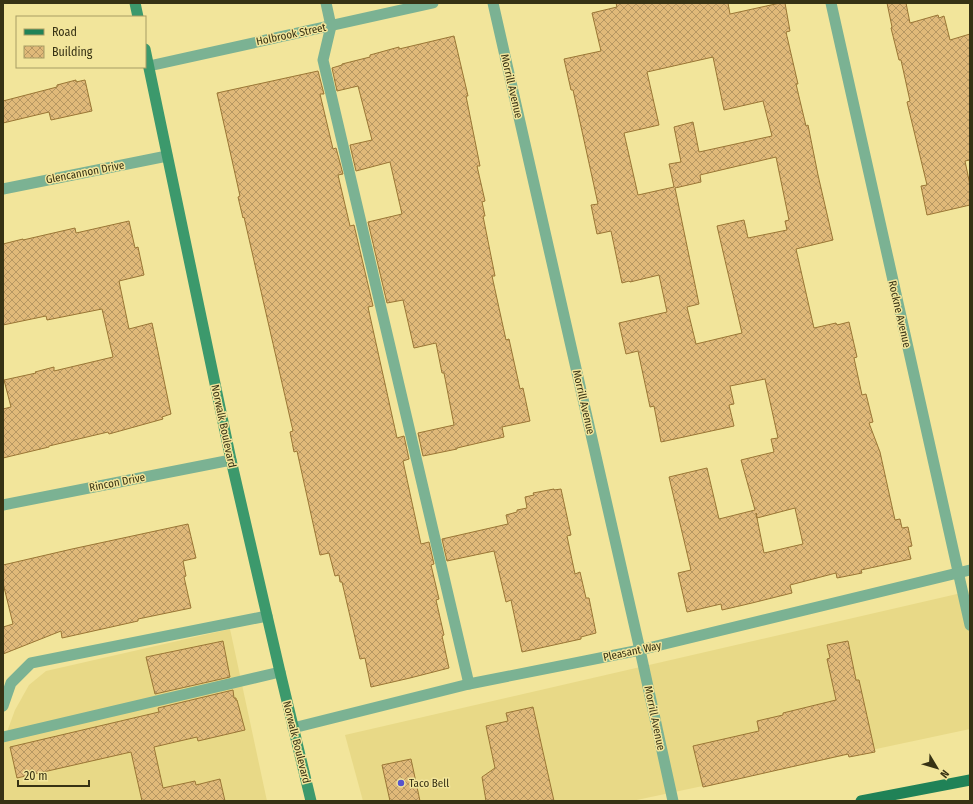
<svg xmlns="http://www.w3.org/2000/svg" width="973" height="804" viewBox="0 0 973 804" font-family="'Fira Sans Condensed',sans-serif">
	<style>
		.built { fill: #e8d987 }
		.building { fill: url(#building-cross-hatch); stroke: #9a7635; fill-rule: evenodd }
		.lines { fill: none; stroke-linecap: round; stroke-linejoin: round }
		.service { stroke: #7bb293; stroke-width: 11 }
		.minor { stroke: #7bb293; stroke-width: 11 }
		.secondary { stroke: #3c996c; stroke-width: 11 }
		.primary { stroke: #208257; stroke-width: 11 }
		.poi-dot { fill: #5754cc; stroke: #f2e59b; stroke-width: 1.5 }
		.labels { text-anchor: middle; stroke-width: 3; stroke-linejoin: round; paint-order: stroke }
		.street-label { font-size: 11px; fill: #373214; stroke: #f2e59b }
		.poi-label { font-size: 11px; fill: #373214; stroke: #f2e59b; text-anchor: start }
	</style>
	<defs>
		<pattern id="building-cross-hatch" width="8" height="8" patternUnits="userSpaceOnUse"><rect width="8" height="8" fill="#e0b979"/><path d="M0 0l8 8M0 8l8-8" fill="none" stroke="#b69762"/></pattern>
	</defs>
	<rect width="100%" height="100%" fill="#f2e59b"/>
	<g class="built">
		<polygon points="970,591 970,729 632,801 363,801 345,735"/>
		<polygon points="230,629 267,801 3,801 3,743 15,710 29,685 46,671"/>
	</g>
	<g class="building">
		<path d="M616,3H728L730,14L780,3H785L790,31L786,32L798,84H796L806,126L808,125L818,175L833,240L796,249L814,328L836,323L837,325L849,322L857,357L854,358L862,395L866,394L873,422L869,423L880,452L895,520L900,519L902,528L908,527L912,546L908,547L911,559L861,570L862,573L837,578L836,573L794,584L790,585L792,593L752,603L722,610L721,604L687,612L678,573L691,570L669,477L707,468L719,519L755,510L741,460L774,452L771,439L778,438L765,379L730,386L734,404L729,405L734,426L661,442L654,406L650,407L638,351L626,354L619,323L667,312L659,275L630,282L629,281L622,283L611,231L597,234L591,205L598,204L573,90H571L564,59L601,51L592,13L617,7ZM713,57L724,110L763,101L772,136L699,152L693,122L674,127L681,162L669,164L674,187L638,195L624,133L659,125L647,72ZM776,157L789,220L785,221L787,230L748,238L744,220L717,226L742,333L696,344L687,307L699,304L675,188L701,182L700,175L704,174ZM795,508L803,544L764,553L756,513L757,518Z"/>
		<polygon points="887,3 906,3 910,23 938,15 939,18 944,16 950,40 970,34 970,160 965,161 970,185 970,205 927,215 921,186 927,185 907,102 910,101 901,60 899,60 891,28 892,27"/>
		<polygon points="454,36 468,96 466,96 480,166 477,166 485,201 482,202 485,216 483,216 495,276 492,276 506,340 509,339 520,389 523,388 530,421 502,427 504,437 457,448 457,449 423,456 418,433 454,425 444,373 442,373 436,343 414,348 403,300 387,303 368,222 402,214 390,162 356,171 350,145 372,140 358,86 337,91 332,68 342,65 342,64 370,57 370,55 399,47 399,49"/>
		<polygon points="318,71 324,94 320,94 333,149 336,148 343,174 338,175 350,226 354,225 373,306 368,307 397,438 404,436 409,459 403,461 421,544 429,542 434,564 431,565 439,599 436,600 444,635 442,636 449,668 410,678 371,687 365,658 360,659 342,582 340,582 339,575 335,576 329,553 320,555 297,451 294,452 290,432 293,431 244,217 243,218 238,197 240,196 217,93"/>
		<polygon points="76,80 76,82 85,80 92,111 51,120 49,112 3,123 3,101 57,87 57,85"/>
		<polygon points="129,221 135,248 138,247 144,275 119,281 129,329 152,323 171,414 162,417 163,419 109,434 108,432 49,446 49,447 3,458 3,409 11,407 4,380 36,373 35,372 54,367 54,371 113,357 102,309 47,320 46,316 3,325 3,244 23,239 23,240 75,228 76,233"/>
		<polygon points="554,489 554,490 561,489 571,535 567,536 575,574 580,572 586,598 589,598 596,633 581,637 581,639 522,652 511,600 506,602 494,551 447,561 442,539 508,524 506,515 517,512 517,510 527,508 525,497 534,495 533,493"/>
		<polygon points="188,524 196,558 183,561 186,576 184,577 191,608 138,619 138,621 62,638 61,631 3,654 3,627 13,624 3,583 3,565 72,549"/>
		<polygon points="223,641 230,677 155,694 146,657"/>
		<polygon points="848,641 856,680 859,680 875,752 849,757 848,754 703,787 693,746 759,731 757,721 783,715 783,713 836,700 827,659 830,658 827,645"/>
		<polygon points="233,690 234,698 236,698 236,700 237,700 245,730 198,741 197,737 154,747 163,788 195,781 196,785 220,779 225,801 142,801 131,752 17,778 10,747 159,712 158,708"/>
		<polygon points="533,707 554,801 486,801 482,777 495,768 486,726 508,721 506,713"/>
		<polygon points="411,759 420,801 390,801 382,765"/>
	</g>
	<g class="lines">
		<g class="service">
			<polyline points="326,3 331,26 323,60 469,684"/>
			<polyline points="3,706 11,683 31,663 267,616"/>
			<polyline points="3,737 280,672"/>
		</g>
		<g class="minor">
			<polyline points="493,3 640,650 673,801"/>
			<polyline points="831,3 970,625"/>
			<polyline points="149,66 433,3"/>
			<polyline points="3,189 167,156"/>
			<polyline points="3,505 231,460"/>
			<polyline points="293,728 469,684 640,650 970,570"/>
		</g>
		<g class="secondary">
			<polyline points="135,3 138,17"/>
			<polyline points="145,49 231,460 280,672 311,801"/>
		</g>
		<polyline class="primary" points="861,801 970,780"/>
	</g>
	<circle class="poi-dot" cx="401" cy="783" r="4"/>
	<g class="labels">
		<g class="street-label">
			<text transform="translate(291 34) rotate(-12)" y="4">Holbrook Street</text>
			<text transform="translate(512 86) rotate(77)" y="4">Morrill Avenue</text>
			<text transform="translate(85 172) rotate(-11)" y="4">Glencannon Drive</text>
			<text transform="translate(900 314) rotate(77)" y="4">Rockne Avenue</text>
			<text transform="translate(584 402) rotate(77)" y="4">Morrill Avenue</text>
			<text transform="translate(224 426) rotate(78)" y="4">Norwalk Boulevard</text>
			<text transform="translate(117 482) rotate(-11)" y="4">Rincon Drive</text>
			<text transform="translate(632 651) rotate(-12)" y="4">Pleasant Way</text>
			<text transform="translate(655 718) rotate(78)" y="4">Morrill Avenue</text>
			<text transform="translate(297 742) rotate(76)" y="4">Norwalk Boulevard</text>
		</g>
		<g class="poi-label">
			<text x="409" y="787">Taco Bell</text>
		</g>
	</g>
	<rect width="973" height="804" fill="none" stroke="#373214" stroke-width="8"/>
	<rect x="16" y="16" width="130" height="52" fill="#f2e59b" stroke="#a79d65"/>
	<rect x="24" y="29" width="20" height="6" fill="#208257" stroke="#a79d65"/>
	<text x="52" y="36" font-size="12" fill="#373214">Road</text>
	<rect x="24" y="46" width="20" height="12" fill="url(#building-cross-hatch)" stroke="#a79d65"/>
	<text x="52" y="56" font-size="12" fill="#373214">Building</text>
	<g transform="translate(937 768) rotate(128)" stroke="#f2e59b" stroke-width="3" paint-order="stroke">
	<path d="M0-3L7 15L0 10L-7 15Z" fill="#373214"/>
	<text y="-6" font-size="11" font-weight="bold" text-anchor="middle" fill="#373214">N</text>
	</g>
	<path d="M18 780v6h71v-6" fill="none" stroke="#373214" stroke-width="2"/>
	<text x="24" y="780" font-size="12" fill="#373214" stroke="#f2e59b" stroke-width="3" paint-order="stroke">20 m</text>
</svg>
